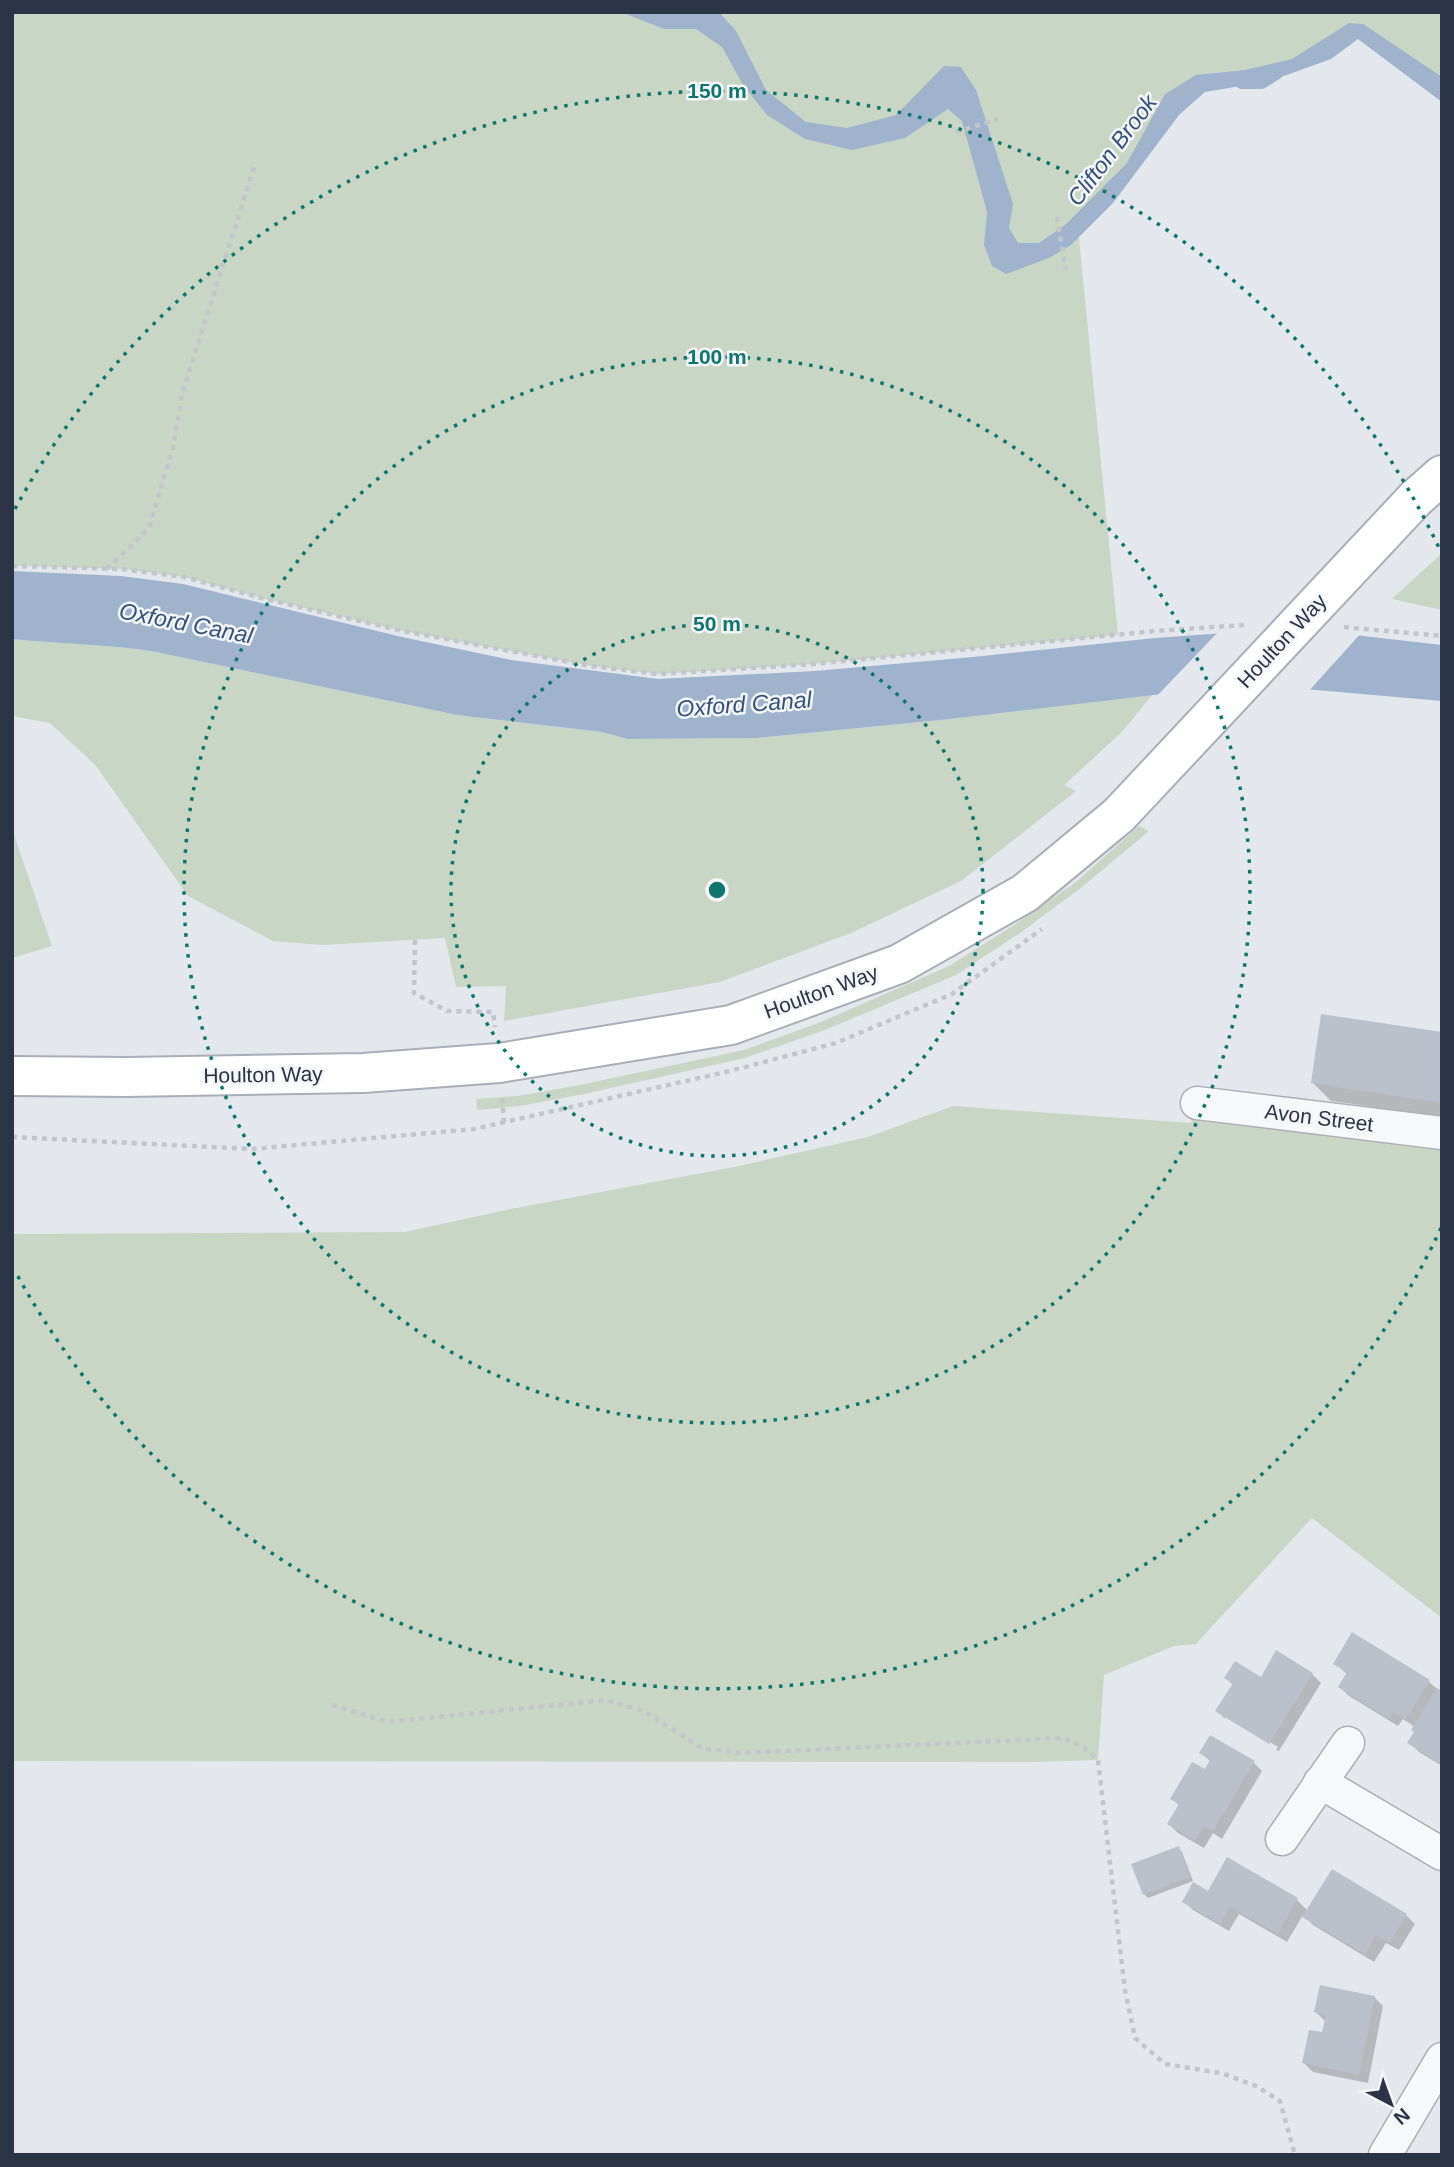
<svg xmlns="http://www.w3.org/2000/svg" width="1454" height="2167" viewBox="0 0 1454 2167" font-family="Helvetica,sans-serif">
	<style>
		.green { fill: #c9d6c5 }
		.water { fill: #9fb4cc }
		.pier { fill: #e4e7ec }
		.shadow { fill: #0003 }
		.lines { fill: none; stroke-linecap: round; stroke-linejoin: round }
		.stream { stroke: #9fb4cc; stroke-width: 10 }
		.building { fill: #bbc0ca }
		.street-casing { stroke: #a9aeb7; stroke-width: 35 }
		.secondary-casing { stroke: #a9aeb7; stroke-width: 42 }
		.path { stroke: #c2c5cb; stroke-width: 4.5; stroke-dasharray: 5 5; stroke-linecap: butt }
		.street { stroke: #f7f8fa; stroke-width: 32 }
		.secondary { stroke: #fff; stroke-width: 38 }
		.secondary-bridge-casing { stroke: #a9aeb7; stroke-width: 42; stroke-linecap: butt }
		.secondary-bridge { stroke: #fff; stroke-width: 38 }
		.ring { fill: none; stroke: #0f766e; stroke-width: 3.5; stroke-dasharray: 3.5 7 }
		.labels { text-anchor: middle; stroke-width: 5; stroke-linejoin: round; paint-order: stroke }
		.street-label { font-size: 21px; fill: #2b3445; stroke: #f4f6f9 }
		.water-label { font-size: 23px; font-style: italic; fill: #34527a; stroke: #f4f6f9 }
		.centre { fill: #0f766e; stroke: #f4f6f9; stroke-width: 3.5 }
		.ring-label { font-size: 21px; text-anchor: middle; font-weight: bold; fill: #0f766e; stroke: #f4f6f9; stroke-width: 5; stroke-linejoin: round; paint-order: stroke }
	</style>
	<rect width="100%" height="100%" fill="#e4e7ec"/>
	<g class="green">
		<polygon points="12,12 1442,12 1442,84 1352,29 1262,84 1223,84 1178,98 1136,160 1077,218 1118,635 813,664 658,674 591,666 403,631 265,599 184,577 122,569 12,566"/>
		<polygon points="1442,553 1442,610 1392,599"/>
		<path d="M12,639C61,644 108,644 156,652L457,715L603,732L627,739L757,738L941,720L1153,694L1123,731L1064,785L1076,791L961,881L851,933L720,982L504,1021L506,986L456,987L445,938L323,945L273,941L188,896L96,766L50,723L12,716Z"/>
		<polygon points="1139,826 1149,831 1082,887 1020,933 956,975 825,1030 745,1058 584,1094 520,1106 477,1110 476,1099 518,1096 580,1085 744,1050 821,1022 949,966 1014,925 1076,882"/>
		<polygon points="12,829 52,946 12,958"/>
		<polygon points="1197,1103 1442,1133 1442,1618 1312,1518 1196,1644 1174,1646 1104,1675 1098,1760 1032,1762 12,1761 12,1234 405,1232 506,1210 739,1166 868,1137 953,1106 1191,1123"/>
	</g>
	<g class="water">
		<polygon points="621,12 719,12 736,31 766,90 806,122 847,128 896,115 944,66 961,67 976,90 1013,204 1009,228 1018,243 1039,243 1065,225 1127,163 1165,94 1196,75 1245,70 1292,59 1349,23 1363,24 1442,77 1442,102 1358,39 1331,59 1270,81 1205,92 1179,115 1113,203 1071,245 1049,258 1006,274 992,266 984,245 987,212 962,121 948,109 905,138 852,150 805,139 767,115 743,85 722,47 696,29 664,29"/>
		<path d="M12,571L121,576L183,584L402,637L511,660L658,679L815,671L973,657L1155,638L1238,632L1311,630L1442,645V701L1247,684L941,720L757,738L627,739L602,732L457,715L156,652C108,644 60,644 12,639Z"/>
	</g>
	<polygon class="pier" points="1310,626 1362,632 1307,693 1247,687 1155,698 1220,630"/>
	<g class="shadow">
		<polygon points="1442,1033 1442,1117 1331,1101 1313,1083"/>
		<polygon points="1335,1663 1429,1682 1442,1693 1442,1766 1419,1752 1410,1743 1416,1733 1415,1727 1403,1719 1398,1726 1349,1696 1340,1687 1348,1675"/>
		<polygon points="1312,1674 1321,1683 1279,1751 1276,1750 1278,1747 1225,1715 1225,1719 1218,1711 1233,1685 1226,1678 1261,1679"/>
		<polygon points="1201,1753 1254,1763 1262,1771 1222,1839 1213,1833 1204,1848 1178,1833 1169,1824 1180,1806 1172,1799 1205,1772 1211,1762"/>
		<polygon points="1178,1848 1182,1852 1193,1881 1148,1898 1144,1894"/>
		<polygon points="1228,1859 1297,1900 1308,1911 1406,1915 1415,1924 1399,1950 1386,1943 1374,1962 1313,1925 1303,1915 1287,1942 1239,1914 1229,1931 1193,1910 1184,1901 1208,1893"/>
		<polygon points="1374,1997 1383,2006 1368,2083 1313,2072 1304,2063 1323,2034 1326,2022 1316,2012"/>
	</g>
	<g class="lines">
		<polyline class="stream" points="1241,84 1262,84 1278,74"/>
	</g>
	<g class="building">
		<polygon points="1321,1014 1442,1032 1442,1103 1311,1083"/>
		<polygon points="1352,1632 1430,1680 1406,1719 1393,1712 1389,1719 1338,1687 1347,1672 1333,1664"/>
		<polygon points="1276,1650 1313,1673 1269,1744 1215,1711 1233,1683 1224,1678 1235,1661 1261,1677"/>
		<polygon points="1437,1688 1442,1691 1442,1765 1407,1743 1414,1732 1411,1730"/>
		<polygon points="1210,1735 1255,1761 1213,1831 1204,1826 1195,1840 1167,1824 1179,1804 1170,1799 1192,1762 1205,1769 1210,1760 1199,1753"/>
		<polygon points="1179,1846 1190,1877 1143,1895 1131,1864"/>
		<polygon points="1227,1857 1298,1898 1278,1934 1230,1907 1220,1924 1182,1902 1193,1882 1208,1891"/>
		<polygon points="1332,1869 1407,1914 1390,1943 1376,1935 1365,1954 1302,1917"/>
		<polygon points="1320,1985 1375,1996 1359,2075 1302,2063 1309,2030 1322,2032 1326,2015 1314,2012"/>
	</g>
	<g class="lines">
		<g class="street-casing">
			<g id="street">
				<polyline points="1197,1103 1442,1133"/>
				<polyline points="1320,1782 1442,1854"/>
				<polyline points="1282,1839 1348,1743"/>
				<polyline points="1385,2155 1442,2059"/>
			</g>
		</g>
		<g class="secondary-casing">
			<g id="secondary">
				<polyline points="1416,498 1442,475"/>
				<polyline points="12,1076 127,1077 363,1073 499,1063 731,1025 899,964 1025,893 1119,815"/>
			</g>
		</g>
		<g class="path">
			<polyline points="956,132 998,119"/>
			<polyline points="1057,217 1066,270"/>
			<polyline points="12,566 122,569 184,577 265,599 403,631 591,666 658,674 813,664 1155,631 1244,625"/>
			<polyline points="107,569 149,528 173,447 183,391 254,167"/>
			<polyline points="1344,627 1442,636"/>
			<polyline points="415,940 414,993 447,1011 493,1012 495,1027"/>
			<polyline points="502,1098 504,1122"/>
			<polyline points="12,1137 252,1149 474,1129 730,1071 836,1043 952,994 1042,929"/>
			<polyline points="332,1705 388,1722 605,1700 644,1711 702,1748 740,1753 1063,1738 1084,1747 1098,1760 1125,1990 1135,2038 1165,2064 1221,2073 1256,2086 1280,2101 1295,2155"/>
		</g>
		<use href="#street" class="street"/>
		<use href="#secondary" class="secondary"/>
		<g class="secondary-bridge-casing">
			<polyline id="secondary-bridge" points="1119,815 1416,498"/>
		</g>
		<use href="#secondary-bridge" class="secondary-bridge"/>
	</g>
	<g class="ring">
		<circle cx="717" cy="890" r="266"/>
		<circle cx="717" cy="890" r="533"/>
		<path d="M1441 1228A799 799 0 0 1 15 1271M15 509A799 799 0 0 1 1441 552"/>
	</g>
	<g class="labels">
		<g class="street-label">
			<text transform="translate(1282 641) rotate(-47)" y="7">Houlton Way</text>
			<text transform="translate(821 992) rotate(-20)" y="7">Houlton Way</text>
			<text transform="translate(263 1075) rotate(-1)" y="7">Houlton Way</text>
			<text transform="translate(1319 1118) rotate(7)" y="7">Avon Street</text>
		</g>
		<g class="water-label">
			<text transform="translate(1112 150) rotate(-53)" y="8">Clifton Brook</text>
			<text transform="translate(186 623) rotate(11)" y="8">Oxford Canal</text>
			<text transform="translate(744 704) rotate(-4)" y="8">Oxford Canal</text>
		</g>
	</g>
	<circle cx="717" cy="890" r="10" class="centre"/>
	<g class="ring-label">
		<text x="717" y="98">150 m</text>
		<text x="717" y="364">100 m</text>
		<text x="717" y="631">50 m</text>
	</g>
	<rect width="1454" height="2167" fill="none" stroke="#2b3445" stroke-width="28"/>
	<g transform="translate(1391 2104) rotate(139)" stroke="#f4f6f9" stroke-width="5" paint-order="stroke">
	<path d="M0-5L12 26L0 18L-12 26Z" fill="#2b3445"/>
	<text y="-10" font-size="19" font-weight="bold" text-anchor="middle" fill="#2b3445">N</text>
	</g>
</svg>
